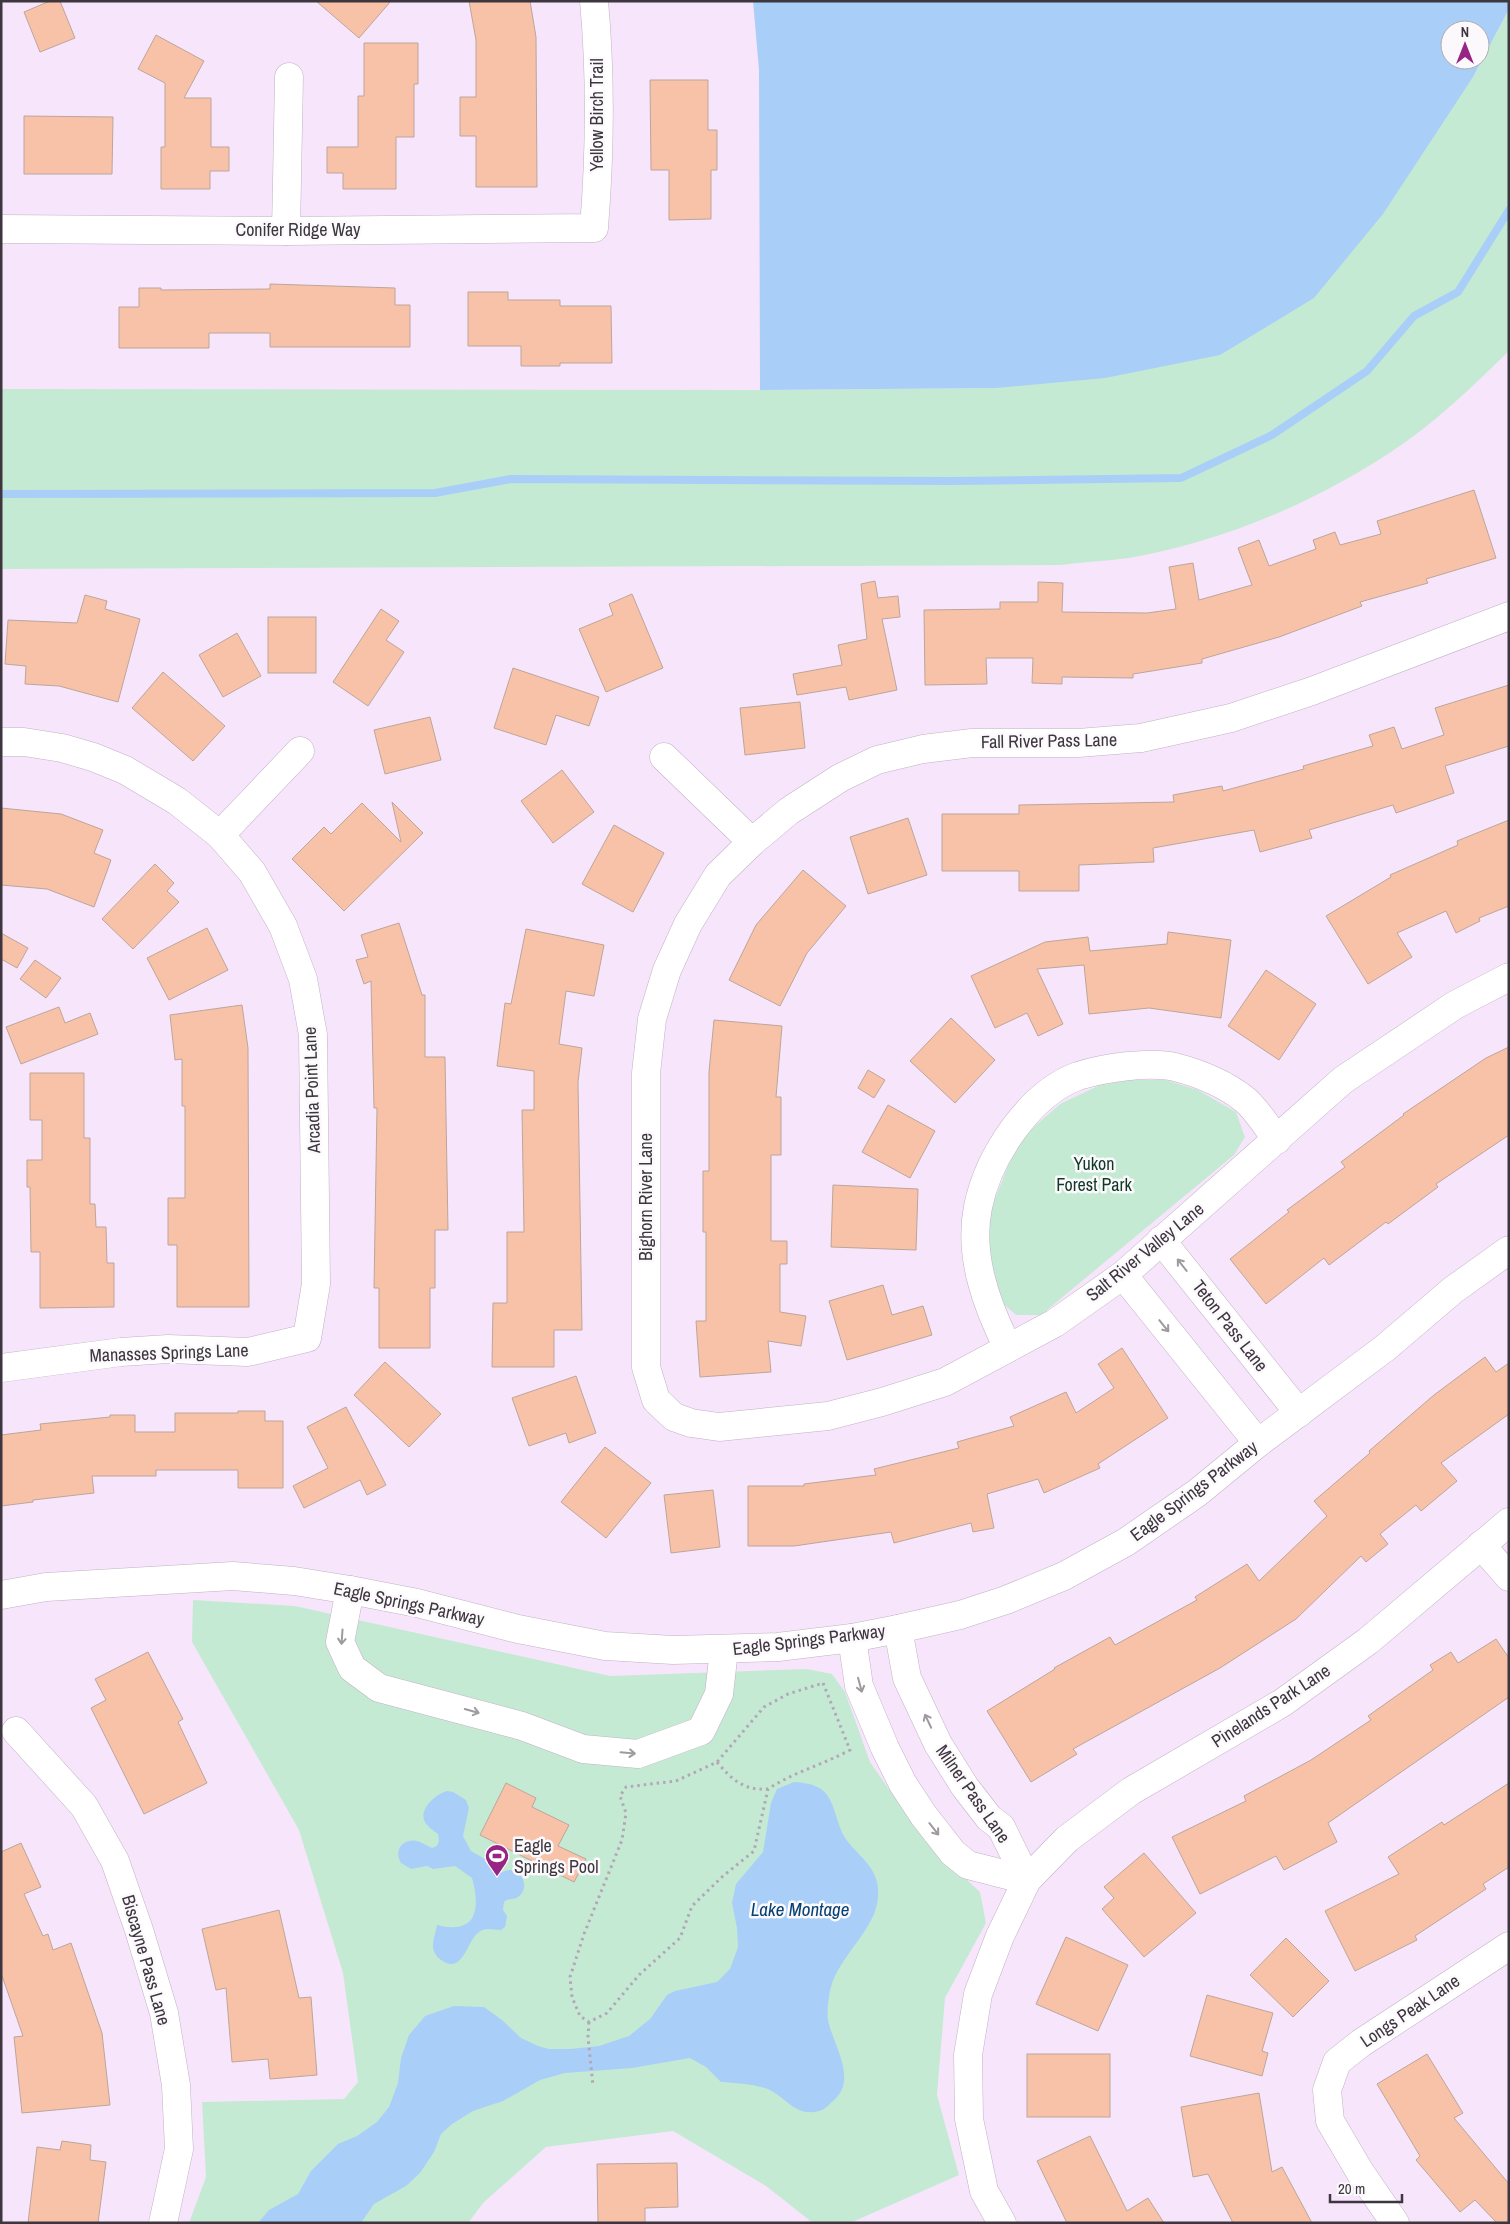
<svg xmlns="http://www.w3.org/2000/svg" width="1510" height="2224" viewBox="0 0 1510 2224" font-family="'Archivo Narrow',sans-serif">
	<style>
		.green { fill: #c5ead4 }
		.water { fill: #a9cff8; fill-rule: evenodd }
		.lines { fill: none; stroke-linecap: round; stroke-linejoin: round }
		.stream { stroke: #a9cff8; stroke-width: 8 }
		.building { fill: #f8c2a9; stroke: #bda59a }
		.minor-casing { stroke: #c1b1c4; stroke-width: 29 }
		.path { stroke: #b3a6b6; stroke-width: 3; stroke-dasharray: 2.5 4; stroke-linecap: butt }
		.minor { stroke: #fff; stroke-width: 28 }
		.oneway { stroke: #9e9a9e }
		.labels { text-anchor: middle; stroke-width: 5; stroke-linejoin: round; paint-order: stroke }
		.street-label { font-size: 18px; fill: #3d363e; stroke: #fcf9fd }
		.park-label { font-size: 18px; fill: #0e3925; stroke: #fcf9fd }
		.poi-label { font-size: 18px; fill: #3d363e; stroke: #fcf9fd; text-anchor: start }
		.water-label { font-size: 19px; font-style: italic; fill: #064172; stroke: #fcf9fd }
	</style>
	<rect width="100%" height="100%" fill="#f7e6fb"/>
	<g class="green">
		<path d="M1509,9V351C1472,387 1434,424 1391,452C1312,504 1221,542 1129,558C1106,561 1083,562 1061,565L1,569V389L760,390L996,388L1473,77Z"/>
		<polygon points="1128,1080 1166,1080 1198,1090 1236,1112 1245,1137 1234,1155 1041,1315 1016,1315 1000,1301 993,1276 988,1238 992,1206 1012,1156 1027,1133 1060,1104 1098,1086"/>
		<polygon points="193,1600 295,1606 610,1676 807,1669 832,1674 845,1692 870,1762 925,1841 980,1892 986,1923 945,1998 937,2095 959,2175 850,2223 813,2223 766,2186 673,2131 546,2147 484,2202 468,2223 189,2223 206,2177 202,2102 344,2099 358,2082 343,1973 299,1830 192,1642"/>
	</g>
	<g class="water">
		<path d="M753,1H1509V9L1473,77L1383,214L1314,298L1220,355L1105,378L996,388L760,390L759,70ZM1450,30H1480V60H1450Z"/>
		<path d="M794,1782C832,1784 830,1800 841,1830C848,1849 872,1860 877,1882C887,1927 834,1953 829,1997C828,2004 827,2013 828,2020C833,2045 858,2079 834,2100C830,2103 827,2108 822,2110C795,2120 786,2095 765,2088C751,2084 735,2083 721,2082L706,2067L690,2058L632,2068L565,2073L540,2080L503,2101L473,2111L452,2124L441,2134L434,2152L420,2173L406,2186L374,2204L361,2223H258L269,2210L298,2194L311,2171L338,2144L357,2136L377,2122L389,2107L398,2083L401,2058L409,2035L425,2016L454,2006L484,2007L502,2020L521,2038L538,2046L549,2049H570L599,2046L629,2036L650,2019L667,1995L675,1991L717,1982L730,1969L738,1947L737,1928L732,1903L736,1884L763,1852L771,1803L777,1789Z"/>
		<path d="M447,1791L453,1792L466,1800L469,1808L463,1836L471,1851L485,1859L494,1873C501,1875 504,1870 510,1870C523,1870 530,1889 518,1897C514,1900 508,1898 504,1902L503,1910L507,1916L505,1927L501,1930C492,1930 487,1927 479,1932C467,1940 463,1976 441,1960C427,1949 435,1938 437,1925C476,1935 481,1910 472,1878L455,1866L433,1869L427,1866L411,1869L401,1863C393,1851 403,1838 417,1841C422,1842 427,1846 432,1848L437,1846L439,1841L438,1834C434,1831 426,1826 424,1820C420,1808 436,1794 447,1791Z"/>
	</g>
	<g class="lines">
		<polyline class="stream" points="1,494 435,493 511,479 954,481 1181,478 1272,435 1367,371 1414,316 1458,292 1509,210"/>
	</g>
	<g class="building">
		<polygon points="50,1 60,1 75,38 40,52 24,12"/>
		<polygon points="316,1 391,1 359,38"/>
		<polygon points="469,1 530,1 536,37 537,187 476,187 476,136 460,136 460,97 476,97 476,40"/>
		<polygon points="156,35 204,61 184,98 211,98 211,147 229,147 229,171 210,171 210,189 161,189 161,147 165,147 165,83 138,69"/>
		<polygon points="364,43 418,43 418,84 414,84 414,137 396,137 396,189 343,189 343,173 327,173 327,147 358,147 358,96 364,96"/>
		<polygon points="650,80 708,80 708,130 717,130 717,170 711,170 711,219 669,220 669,170 651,170"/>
		<polygon points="24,116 113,117 112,174 24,174"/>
		<polygon points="270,284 395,288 395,305 410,305 410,347 270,347 270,333 209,333 209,348 119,348 119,307 139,307 139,288 161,288 161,290 270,289"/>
		<polygon points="468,292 508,292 508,300 560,300 560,306 611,306 612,363 560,363 560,366 521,366 521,346 468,346"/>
		<polygon points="1474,490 1496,558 1426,579 1428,583 1360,602 1362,606 1279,637 1202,659 1202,663 1133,674 1133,678 1062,677 1062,684 1032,683 1033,658 986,658 987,684 925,685 924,610 1000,609 1000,602 1038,602 1038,582 1063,583 1062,612 1147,613 1176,609 1169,567 1193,563 1199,600 1252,585 1238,548 1259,540 1269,566 1316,549 1313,540 1335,532 1340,545 1381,534 1377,521"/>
		<polygon points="875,581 878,598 898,596 900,617 882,619 897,690 849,700 846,687 797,695 793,674 842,665 838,645 867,639 861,584"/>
		<polygon points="632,594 663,668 606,692 579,629 613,615 609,604"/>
		<polygon points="85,595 107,601 105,609 140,619 118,702 59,686 25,684 26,666 5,664 8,620 77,623"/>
		<polygon points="381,609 399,621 386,640 404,652 368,706 333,682"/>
		<rect x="268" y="617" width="48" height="56"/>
		<polygon points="237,633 261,676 223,697 199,655"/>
		<polygon points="513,668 599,697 589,726 556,715 546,745 494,728"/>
		<polygon points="163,672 225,726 193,761 132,708"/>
		<polygon points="1509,685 1509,746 1445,766 1454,793 1396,813 1393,805 1309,830 1312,838 1260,852 1254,830 1153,848 1154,862 1079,865 1079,891 1019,891 1019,871 942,871 942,814 1019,814 1019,805 1174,802 1173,795 1222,786 1223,791 1304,769 1303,766 1373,746 1369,735 1394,727 1402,749 1444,735 1435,708"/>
		<polygon points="800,702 805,748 745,755 740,708"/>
		<polygon points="430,717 441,760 385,774 374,730"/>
		<polygon points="562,770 594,812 553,843 521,801"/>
		<polygon points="392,802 423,833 344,911 292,859 324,827 331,834 362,803 401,842"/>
		<polygon points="1,808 61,814 103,830 94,853 111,860 94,907 47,889 1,885"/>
		<polygon points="908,818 927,875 868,894 850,837"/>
		<polygon points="1509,820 1509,906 1479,918 1480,921 1456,933 1446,911 1397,933 1412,957 1368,984 1326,916 1391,877 1390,875 1458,845 1457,841"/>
		<polygon points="614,825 664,853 633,912 582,884"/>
		<polygon points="155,864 174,883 167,891 179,902 133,949 102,919"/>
		<polygon points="803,870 846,906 807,953 780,1006 729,980 756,925"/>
		<polygon points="399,923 422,995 425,995 425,1057 445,1057 448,1230 435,1230 435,1288 430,1288 430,1348 379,1348 379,1288 374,1288 377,1108 374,1108 371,981 364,984 356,960 368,957 361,935"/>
		<polygon points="207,928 228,970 169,1000 147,958"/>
		<polygon points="526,929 604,945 594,996 566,991 559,1044 582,1048 578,1082 582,1330 554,1330 554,1367 492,1367 493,1303 507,1303 507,1232 524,1232 522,1110 534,1110 534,1071 497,1066 505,1003 511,1004"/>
		<polygon points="1168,932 1231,940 1221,1018 1149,1008 1089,1014 1084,965 1037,969 1063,1024 1038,1036 1027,1013 995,1028 971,976 1045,942 1088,937 1090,951 1167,944"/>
		<polygon points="1,933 28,948 17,968 1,959"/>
		<polygon points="35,960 61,978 46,998 20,979"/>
		<polygon points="1266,970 1316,1004 1279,1060 1228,1026"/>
		<polygon points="242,1005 248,1048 249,1307 177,1307 177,1245 168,1245 168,1198 185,1198 185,1106 182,1106 182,1059 175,1060 170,1015"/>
		<polygon points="59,1007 65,1023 90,1013 98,1034 21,1064 6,1027"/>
		<polygon points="951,1018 995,1060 955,1103 910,1061"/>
		<polygon points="714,1020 782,1026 776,1097 781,1097 781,1155 771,1155 771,1241 787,1241 787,1264 780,1264 780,1312 806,1316 801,1346 768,1341 771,1372 700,1377 696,1321 706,1321 706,1232 703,1232 703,1171 709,1171 709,1072"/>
		<polygon points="1509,1047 1509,1135 1436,1184 1438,1187 1388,1224 1386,1222 1329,1265 1324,1258 1266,1304 1230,1259 1289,1212 1287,1210 1345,1167 1341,1162 1404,1115 1403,1114 1486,1058"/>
		<polygon points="868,1070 885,1080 874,1098 858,1088"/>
		<polygon points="30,1073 84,1073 84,1138 90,1138 90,1204 95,1204 96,1227 106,1227 107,1263 114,1263 114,1307 40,1308 40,1252 31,1252 30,1187 27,1187 27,1160 42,1160 42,1120 30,1120"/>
		<polygon points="888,1105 935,1131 910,1178 862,1152"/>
		<polygon points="833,1185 918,1189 916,1250 831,1247"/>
		<polygon points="883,1285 892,1315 923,1306 932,1335 847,1360 829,1301"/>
		<polygon points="1122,1348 1168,1418 1098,1464 1100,1468 1044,1493 1038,1479 987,1494 994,1528 973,1532 971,1523 894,1543 891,1532 794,1546 748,1546 748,1486 804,1486 804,1484 876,1475 874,1469 959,1448 957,1442 1014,1426 1010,1417 1066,1392 1076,1413 1114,1388 1098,1364"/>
		<polygon points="1485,1357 1496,1372 1509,1363 1509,1414 1441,1463 1457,1481 1421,1511 1416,1505 1380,1534 1388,1544 1366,1562 1361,1556 1296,1619 1220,1668 1073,1749 1077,1754 1031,1782 987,1711 1055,1669 1054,1668 1110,1637 1115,1645 1197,1600 1195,1597 1247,1564 1259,1581 1327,1516 1314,1501 1370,1453 1369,1451 1434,1395"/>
		<polygon points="385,1362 441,1414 409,1447 354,1395"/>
		<polygon points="576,1376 596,1433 569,1443 566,1433 529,1446 512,1398"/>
		<polygon points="346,1407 386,1485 367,1495 360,1480 304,1508 293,1486 328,1468 307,1427"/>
		<polygon points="238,1411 265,1411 265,1421 283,1421 283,1488 238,1488 238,1470 156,1470 156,1476 92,1476 94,1493 33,1500 33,1502 1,1506 1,1435 41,1430 40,1424 110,1417 110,1415 135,1415 135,1432 175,1432 175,1413 238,1413"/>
		<polygon points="605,1447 651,1483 606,1538 561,1502"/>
		<polygon points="713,1490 720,1547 671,1553 664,1495"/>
		<polygon points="1496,1639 1509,1658 1509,1697 1328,1823 1337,1842 1284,1870 1276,1856 1200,1894 1172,1837 1246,1801 1244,1796 1311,1760 1371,1720 1368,1716 1433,1670 1430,1665 1451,1652 1458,1663"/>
		<polygon points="148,1652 183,1719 178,1722 207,1783 144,1814 91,1708 106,1700 95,1679"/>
		<polygon points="506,1783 536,1798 532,1807 569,1825 558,1846 586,1859 574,1882 480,1835"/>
		<polygon points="1509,1783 1509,1867 1483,1884 1486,1889 1415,1936 1417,1940 1355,1971 1325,1911 1399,1874 1388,1857 1442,1822 1444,1825"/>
		<polygon points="21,1843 41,1887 24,1894 43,1936 48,1934 53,1950 71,1943 102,2033 110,2105 22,2113 14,2037 23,2036 1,1973 1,1852"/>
		<polygon points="1144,1853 1196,1913 1144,1957 1102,1909 1114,1898 1104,1887"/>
		<polygon points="279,1910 299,1998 311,1997 317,2075 270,2079 268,2059 232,2062 226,1988 216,1990 202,1929"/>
		<polygon points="1066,1937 1128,1965 1098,2031 1036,2004"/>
		<polygon points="1286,1938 1329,1981 1293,2017 1250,1975"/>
		<polygon points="1207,1995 1273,2013 1262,2051 1268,2053 1262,2076 1190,2056"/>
		<rect x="1027" y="2054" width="83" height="63"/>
		<polygon points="1427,2054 1463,2113 1454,2118 1509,2184 1509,2223 1497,2223 1475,2200 1460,2212 1416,2160 1420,2156 1377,2084"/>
		<polygon points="1259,2093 1272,2172 1282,2167 1312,2223 1233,2223 1208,2174 1193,2177 1181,2107"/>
		<polygon points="1090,2136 1127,2211 1148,2198 1164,2223 1067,2223 1037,2161"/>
		<polygon points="62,2141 91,2145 90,2160 106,2162 98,2223 28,2223 37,2147 60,2150"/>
		<polygon points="677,2163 678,2207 645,2208 645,2223 598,2223 597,2164"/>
	</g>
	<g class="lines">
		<g class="minor-casing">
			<g id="minor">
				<path d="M1,229L286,231L594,228C600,153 601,77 594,1"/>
				<polyline points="286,231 289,77"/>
				<polyline points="1509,616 1312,691 1231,718 1141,738 1078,743 972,743 923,749 877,760 840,778 789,811 752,842 718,875 688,924 667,970 652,1019 646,1073 646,1367 656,1400 674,1417 691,1423 719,1427 828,1416 882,1402 945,1382 1055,1323 1123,1275 1343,1080 1455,1005 1509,977"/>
				<polyline points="1,742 24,742 62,748 93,757 125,770 177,801 220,835 252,872 283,926 303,979 313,1035 316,1284 307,1338 248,1352 168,1349 121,1352 1,1368"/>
				<polyline points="664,757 752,842"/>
				<polyline points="220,835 300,751"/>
				<polyline points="1161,1240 1299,1413"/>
				<polyline points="1123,1275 1258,1443"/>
				<path d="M1008,1348C987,1306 968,1256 978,1207C988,1157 1029,1094 1078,1076C1103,1068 1150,1061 1175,1067C1198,1073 1225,1084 1244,1099C1255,1107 1268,1128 1277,1140"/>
				<polyline points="1481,1545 1509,1577"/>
				<polyline points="350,1590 340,1642 352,1668 379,1688 522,1726 583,1749 638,1754 701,1731 719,1694 724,1650"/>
				<polyline points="1,1595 46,1587 233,1576 294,1581 350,1590 417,1603 518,1629 605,1646 673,1650 778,1647 852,1638 898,1629 960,1615 1006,1600 1064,1576 1126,1542 1197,1493 1258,1443 1385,1348 1453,1290 1509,1250"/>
				<polyline points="898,1629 907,1678 938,1744 965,1787 989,1818 1001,1827 1027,1880"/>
				<polyline points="852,1638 859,1686 885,1748 903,1784 924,1816 953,1853 968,1865 1027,1880"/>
				<polyline points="16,1731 84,1806 115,1861 139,1930 164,2013 176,2085 179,2149 163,2223"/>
				<polyline points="1002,2223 984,2191 969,2119 968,2055 978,1994 1000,1936 1027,1880 1067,1839 1131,1791 1282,1703 1368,1641 1509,1522"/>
				<polyline points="1395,2223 1360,2172 1330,2121 1327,2090 1337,2062 1361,2043 1509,1946"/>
			</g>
		</g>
		<g class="path">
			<path d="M823,1683L850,1750C822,1765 794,1772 768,1789L754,1851L723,1876L692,1906L680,1938L639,1975L607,2013L589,2022L580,2016L572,1997L570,1977L584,1934L622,1840L626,1813L620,1796L626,1787L676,1781L717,1762L764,1707L788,1694Z"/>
			<path d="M717,1762C731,1779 744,1791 768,1789"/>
			<polyline points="589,2022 588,2037 593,2086"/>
		</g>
		<use href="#minor" class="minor"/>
	</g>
	<defs><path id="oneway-shaft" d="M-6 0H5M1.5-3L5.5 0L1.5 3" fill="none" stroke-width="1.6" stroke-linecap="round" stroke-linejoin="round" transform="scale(1.25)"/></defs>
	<g class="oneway">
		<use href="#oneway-shaft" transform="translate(1182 1265) rotate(-128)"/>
		<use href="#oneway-shaft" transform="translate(1164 1326) rotate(51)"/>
		<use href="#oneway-shaft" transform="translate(342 1637) rotate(94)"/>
		<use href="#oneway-shaft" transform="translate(860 1685) rotate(75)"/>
		<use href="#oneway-shaft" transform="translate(472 1711) rotate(16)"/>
		<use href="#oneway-shaft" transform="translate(928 1721) rotate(-115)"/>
		<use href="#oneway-shaft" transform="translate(628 1753) rotate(5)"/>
		<use href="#oneway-shaft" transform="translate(934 1829) rotate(52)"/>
	</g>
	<defs>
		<g id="stadium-pin" transform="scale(1.25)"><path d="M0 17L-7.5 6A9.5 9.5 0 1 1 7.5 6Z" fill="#972583" stroke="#fcf9fd"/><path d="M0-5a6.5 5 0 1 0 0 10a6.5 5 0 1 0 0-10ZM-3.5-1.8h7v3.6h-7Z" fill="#fff"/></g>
	</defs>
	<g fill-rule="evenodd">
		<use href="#stadium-pin" x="497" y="1856"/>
	</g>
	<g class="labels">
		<g class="street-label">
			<text transform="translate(597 115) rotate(-90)" y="6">Yellow Birch Trail</text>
			<text x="298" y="236">Conifer Ridge Way</text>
			<text transform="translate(1049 741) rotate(-1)" y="6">Fall River Pass Lane</text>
			<text transform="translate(312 1090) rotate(-92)" y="6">Arcadia Point Lane</text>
			<text transform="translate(646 1197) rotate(-90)" y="6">Bighorn River Lane</text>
			<text transform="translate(1145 1252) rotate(-39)" y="6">Salt River Valley Lane</text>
			<text transform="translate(1230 1326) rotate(52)" y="6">Teton Pass Lane</text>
			<text transform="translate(169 1353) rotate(-2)" y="6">Manasses Springs Lane</text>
			<text transform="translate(1194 1491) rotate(-37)" y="6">Eagle Springs Parkway</text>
			<text transform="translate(409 1604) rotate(12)" y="6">Eagle Springs Parkway</text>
			<text transform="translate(809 1640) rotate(-7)" y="6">Eagle Springs Parkway</text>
			<text transform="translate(1271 1706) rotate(-33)" y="6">Pinelands Park Lane</text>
			<text transform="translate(973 1794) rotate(55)" y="6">Milner Pass Lane</text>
			<text transform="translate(146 1960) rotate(74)" y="6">Biscayne Pass Lane</text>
			<text transform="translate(1410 2011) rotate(-34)" y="6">Longs Peak Lane</text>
		</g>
		<g class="park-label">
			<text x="1094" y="1170">Yukon<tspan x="1094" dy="21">Forest Park</tspan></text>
		</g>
		<g class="poi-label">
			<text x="514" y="1852">Eagle<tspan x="514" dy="21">Springs Pool</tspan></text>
		</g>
		<g class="water-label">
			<text x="800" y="1916">Lake Montage</text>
		</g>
	</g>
	<rect width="1510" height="2224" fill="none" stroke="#3d363e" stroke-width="5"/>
	<g transform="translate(1465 45)"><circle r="24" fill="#fcf9fd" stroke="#b0abb1"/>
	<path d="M0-4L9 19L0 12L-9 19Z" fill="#972583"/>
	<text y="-8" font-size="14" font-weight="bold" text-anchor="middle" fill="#3d363e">N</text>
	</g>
	<path d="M1330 2194v8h72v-8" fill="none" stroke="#3d363e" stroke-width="2.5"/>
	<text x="1338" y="2194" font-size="15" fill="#3d363e" stroke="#fcf9fd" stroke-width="4" paint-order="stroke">20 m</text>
</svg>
